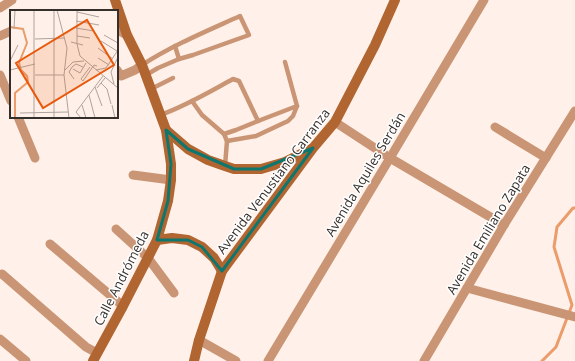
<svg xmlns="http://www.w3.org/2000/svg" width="575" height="361" viewBox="0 0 575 361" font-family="'Open Sans',sans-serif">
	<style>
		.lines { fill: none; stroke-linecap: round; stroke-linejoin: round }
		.stream { stroke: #ea9c6b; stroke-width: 3 }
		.service { stroke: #ca9575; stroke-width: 4.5 }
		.minor { stroke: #ca9575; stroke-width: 9 }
		.secondary { stroke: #b16531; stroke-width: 10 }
		.marked { fill: none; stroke: #0f766e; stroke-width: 3; stroke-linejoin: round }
		.labels { text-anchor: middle; stroke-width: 3; stroke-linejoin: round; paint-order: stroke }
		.street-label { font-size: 13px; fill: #352f2b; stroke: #fff }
		.inset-river { fill: none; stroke: #ea9c6b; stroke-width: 2 }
		.inset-road { fill: none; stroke: #aea39d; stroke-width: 1 }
		.view { fill: #e8590c; fill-opacity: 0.15; stroke: #e8590c; stroke-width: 2 }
		.inset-edge { fill: none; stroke: #352f2b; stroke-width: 2 }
	</style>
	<rect width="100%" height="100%" fill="#fff1e9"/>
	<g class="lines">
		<polyline class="stream" points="542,361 556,347 572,305 554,247 557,227 573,208 575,208"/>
		<g class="service">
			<polyline points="175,46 179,59"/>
			<path d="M142,65C173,45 207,31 240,16L249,35L193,55L179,59L158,68L146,75"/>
			<polyline points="151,89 173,78"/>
			<polyline points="192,101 202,115 224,134 227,141 256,136 288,121 293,116 297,106 285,62"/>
			<path d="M160,115C186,106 209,92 233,79L239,81L258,121"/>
			<polyline points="224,134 236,130 258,121 297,106"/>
			<polyline points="225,166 227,141"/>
		</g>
		<g class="minor">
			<polyline points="0,8 12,0"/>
			<polyline points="117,30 127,35"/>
			<polyline points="0,36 11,31"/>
			<polyline points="117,70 121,76 135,70 142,65"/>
			<polyline points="0,75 11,101"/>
			<polyline points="18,117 35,158"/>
			<polyline points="335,122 390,158 504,225"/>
			<polyline points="495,127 546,158"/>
			<polyline points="133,175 171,180"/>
			<polyline points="116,229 148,258 174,293"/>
			<polyline points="50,244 123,306"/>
			<polyline points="2,274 86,347 97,353"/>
			<polyline points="467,288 575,317"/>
			<polyline points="0,339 26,361"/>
			<polyline points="199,340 236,361"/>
			<polyline points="268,361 390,158 484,0"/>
			<polyline points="424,361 504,225 575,111"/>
		</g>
		<g class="secondary">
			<polyline points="166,130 188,149 208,160 225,166 234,169 261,169 285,162 311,149"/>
			<polyline points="157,240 172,238 188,240 202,247 214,258 222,271"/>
			<polyline points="93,361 123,306 157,240 168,201 171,180 171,164 166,130 142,65 127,35 115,0"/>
			<polyline points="194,361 199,340 222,271 313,148 335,122 375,45 395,0"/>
		</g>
	</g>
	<path class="marked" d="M166,130L188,149L234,169H261L313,148L222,271L202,247L188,240H157L168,201L171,164Z"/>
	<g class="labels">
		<g class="street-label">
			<text transform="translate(365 174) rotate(-59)" y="5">Avenida Aquiles Serdán</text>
			<text transform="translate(273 181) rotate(-53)" y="5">Avenida Venustiano Carranza</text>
			<text transform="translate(488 229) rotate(-59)" y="5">Avenida Emiliano Zapata</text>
			<text transform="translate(121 278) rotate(-63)" y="5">Calle Andrómeda</text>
		</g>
	</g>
	<g transform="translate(10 10)">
		<rect width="108" height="108" fill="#fff1e9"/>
		<path class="inset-river" d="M0,17L13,19L17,33L9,53L11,60L17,66L18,72L5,83V108"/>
		<path class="inset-road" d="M24,0V108M44,0V108M47,0L57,38L54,65L59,108M67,0V34L70,46L108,78M67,2L89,7M66,11L89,15M66,18L84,21M4,19L5,0M94,25L108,33M67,26L80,28M25,29L54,28M91,31L107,41M61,32L73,35M88,38L103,49M88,48L99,55M0,51L8,35M63,59L70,63L76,53M0,60L25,54M55,60L63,52L74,51M86,60L96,58L108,40M25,65H54M64,69L59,62L62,57L66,54L73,57M71,69L73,71L84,55L87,56M71,69L80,57M91,73L97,79L101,94M104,74L101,62L108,47M85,77L92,96M87,78L95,68M79,85L85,108M72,95L76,108M102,95L105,108M10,103L58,102M71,108L66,102L93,66"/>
		<path class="view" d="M77,10L104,55L33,98L6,53Z"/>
		<rect width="108" height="108" class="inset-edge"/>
	</g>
</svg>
